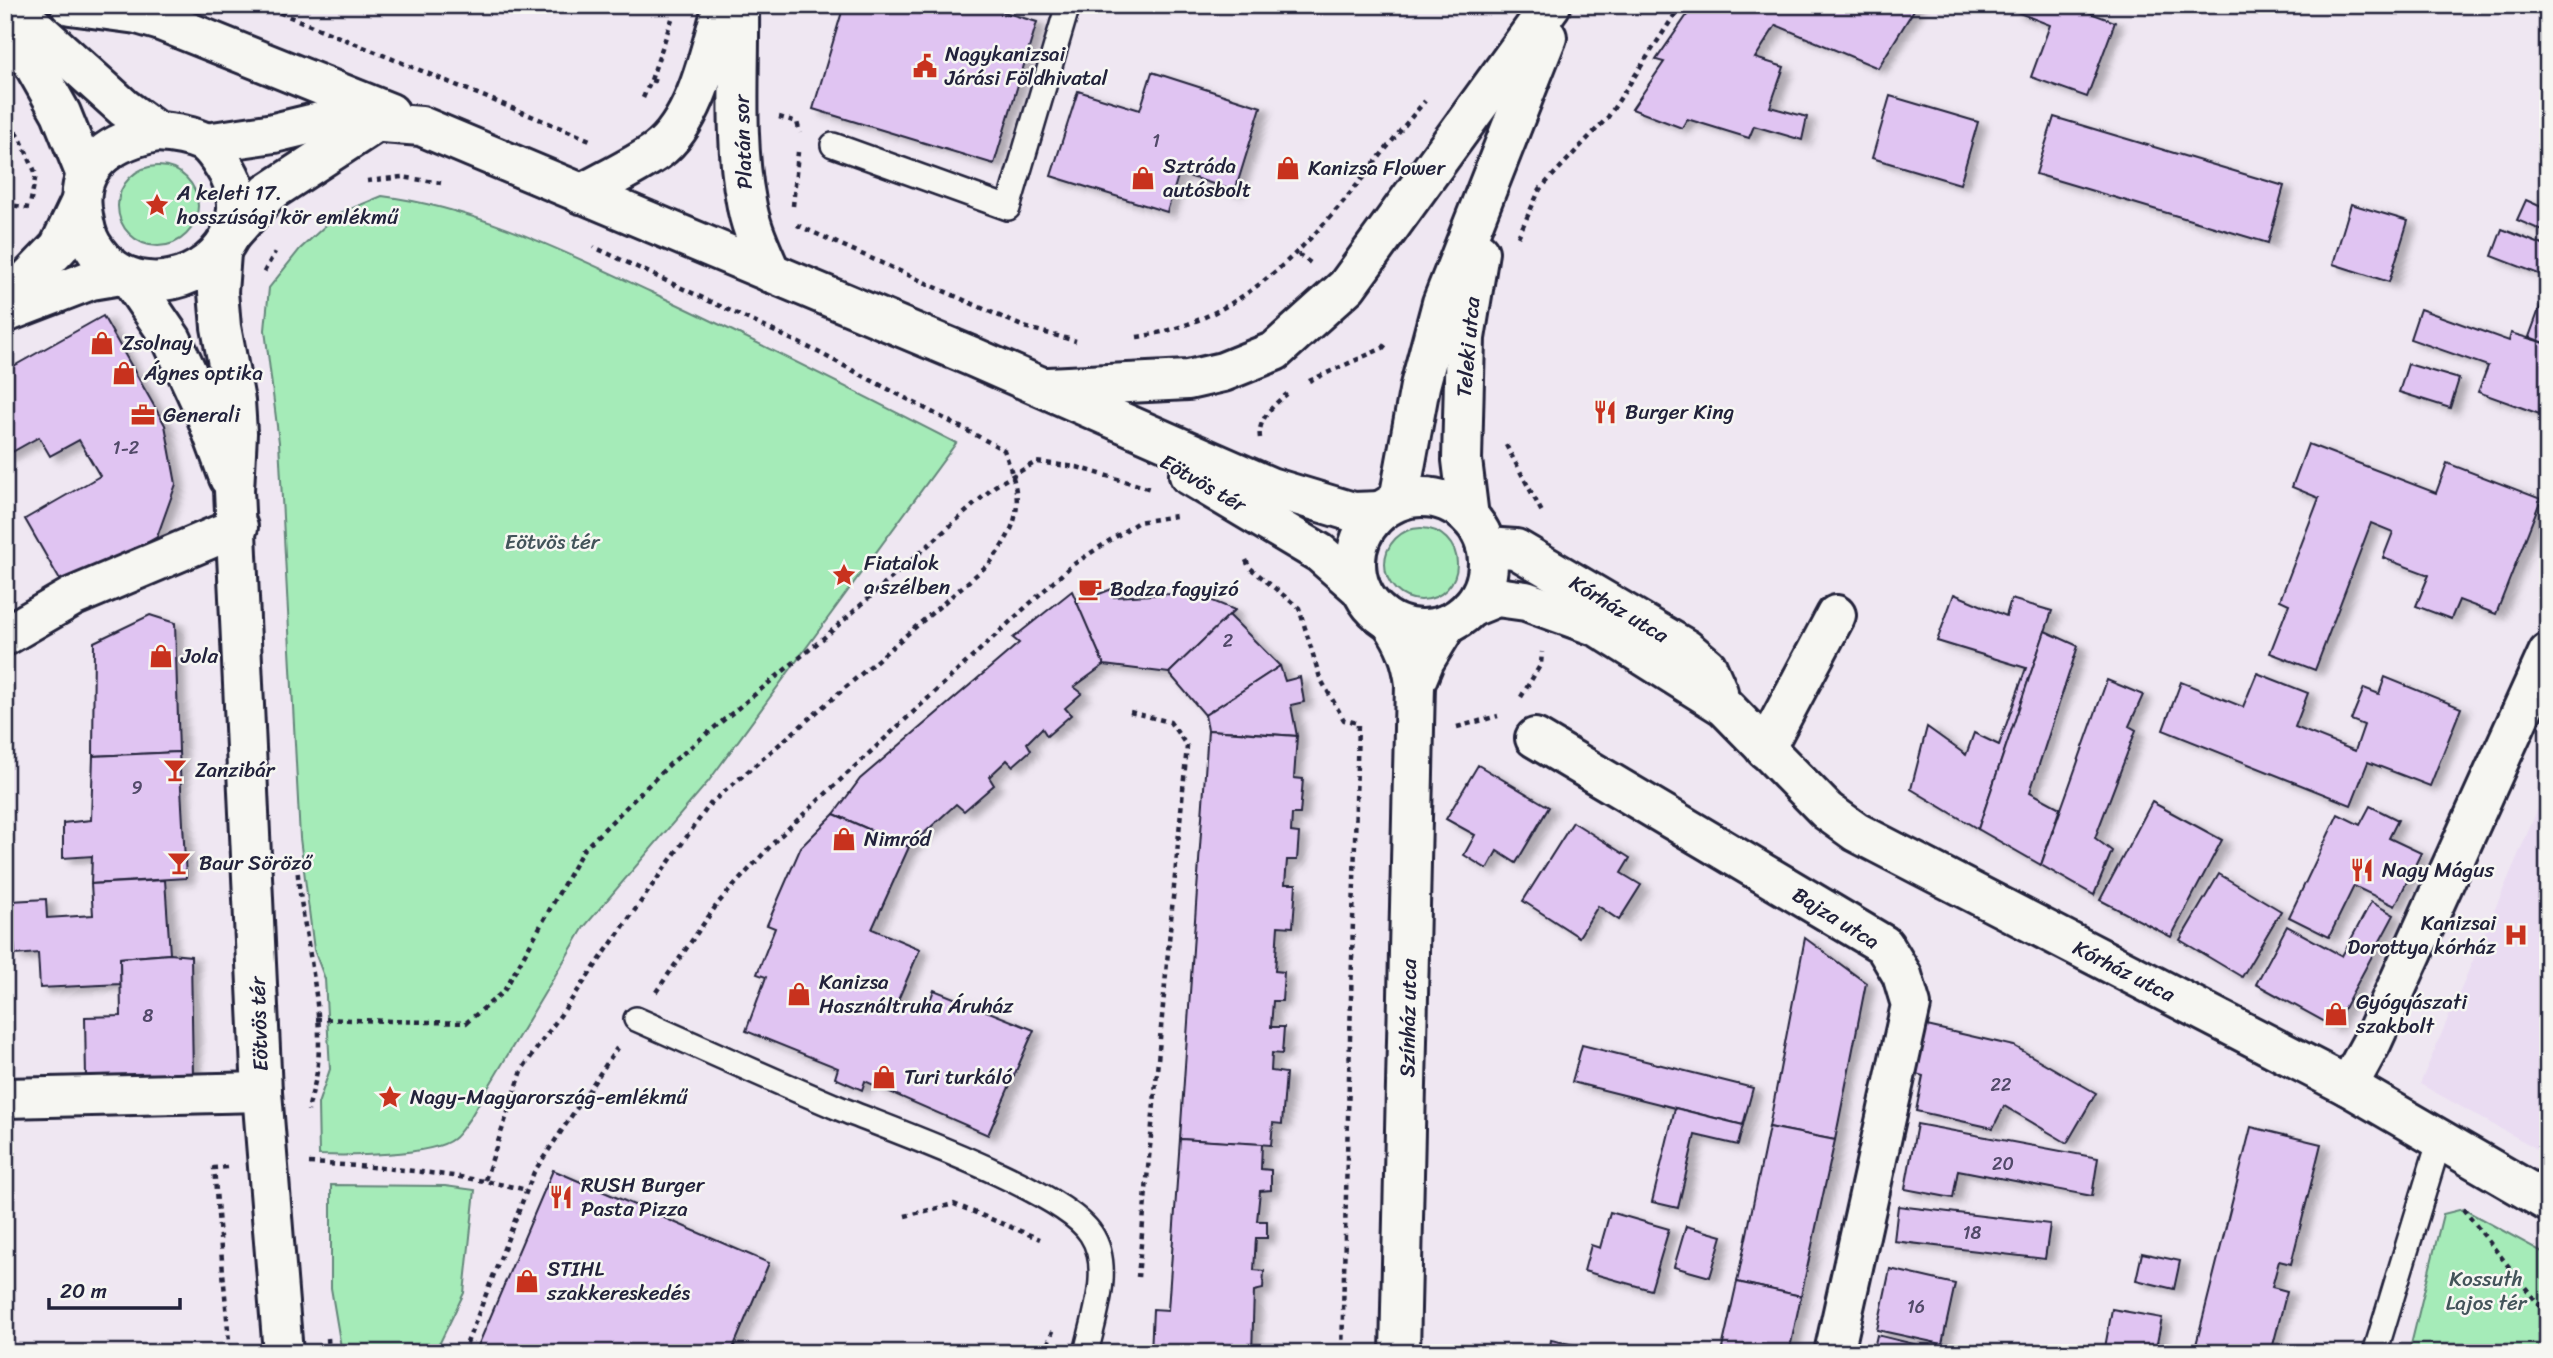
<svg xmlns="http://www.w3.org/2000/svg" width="2553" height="1358" viewBox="0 0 2553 1358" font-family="Sriracha,sans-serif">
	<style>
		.built { fill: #eadcf2 }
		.green { fill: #a5ebb8; stroke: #64867a; stroke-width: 2 }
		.building { fill: #e0c4f2; stroke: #22223b; stroke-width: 2; filter: url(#shadow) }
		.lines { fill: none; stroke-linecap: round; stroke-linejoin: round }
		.lane-casing { stroke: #22223b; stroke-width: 28 }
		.street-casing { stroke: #22223b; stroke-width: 44 }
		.secondary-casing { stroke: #22223b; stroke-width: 44 }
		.path { stroke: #22223b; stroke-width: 4.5; stroke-dasharray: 5 5; stroke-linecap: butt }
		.lane { stroke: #f6f6f2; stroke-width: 23 }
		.street { stroke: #f6f6f2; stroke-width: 38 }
		.secondary { stroke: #f6f6f2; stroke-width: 38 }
		.labels { text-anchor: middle; stroke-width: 5; stroke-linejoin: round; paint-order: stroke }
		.number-label { font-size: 18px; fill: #524a69 }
		.poi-label { font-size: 21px; fill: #22223b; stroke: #f6f6f2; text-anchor: start }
		.street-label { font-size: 21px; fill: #22223b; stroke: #f6f6f2 }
		.park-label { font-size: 21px; fill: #43545a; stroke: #f6f6f2 }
	</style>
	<defs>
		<filter id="shadow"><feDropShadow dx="8" dy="4.5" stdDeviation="3.5" flood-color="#0004"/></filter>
	</defs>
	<rect width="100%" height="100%" fill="#efe7f2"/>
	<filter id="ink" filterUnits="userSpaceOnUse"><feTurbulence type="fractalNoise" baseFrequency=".0143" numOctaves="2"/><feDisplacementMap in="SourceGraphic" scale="14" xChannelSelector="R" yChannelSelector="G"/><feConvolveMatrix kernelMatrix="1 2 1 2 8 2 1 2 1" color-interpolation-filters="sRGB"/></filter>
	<g filter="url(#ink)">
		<polygon class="built" points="2548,785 2548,1155 2420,1084"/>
		<g class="green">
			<circle cx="158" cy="206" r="40"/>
			<path d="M382,196C477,208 565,252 651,292C754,340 855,391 956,443L708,782L584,927L470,1118C465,1124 460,1134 453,1139C432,1156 347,1156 319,1155L318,1104L330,1069L325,979L314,950L300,838L279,442L265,330L269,288L300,249L338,214Z"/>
			<circle cx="1421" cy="564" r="36"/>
			<polygon points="331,1185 445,1186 475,1190 464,1293 435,1353 342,1353 331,1288"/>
			<polygon points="2463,1209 2548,1255 2548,1353 2409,1353 2443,1214"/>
		</g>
		<g class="building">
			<polygon points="844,5 980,5 1037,22 994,164 813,109"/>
			<polygon points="1694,5 1917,5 1878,68 1776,25 1755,58 1784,67 1770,107 1807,117 1802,140 1754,126 1749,138 1687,119 1682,128 1632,109 1664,62 1656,60"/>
			<polygon points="2016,5 2069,5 2115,22 2087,97 2031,77 2050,25 2014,11"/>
			<polygon points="1152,72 1261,107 1235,191 1179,173 1167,212 1051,176 1078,91 1140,110"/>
			<polygon points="1890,96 1978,122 1960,184 1872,158"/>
			<polygon points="2054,117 2284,186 2268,243 2036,174"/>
			<polygon points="2526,200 2548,210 2548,233 2517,220"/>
			<polygon points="2351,204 2408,221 2389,282 2333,264"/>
			<polygon points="2502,229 2548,247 2548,266 2544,276 2492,256"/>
			<polygon points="2548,285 2548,344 2529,337"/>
			<polygon points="2420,309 2509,341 2511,333 2548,344 2548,417 2478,392 2488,366 2410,339"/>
			<polygon points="103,316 165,425 176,484 157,537 65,589 25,519 100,476 79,440 50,456 39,437 5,456 5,371"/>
			<polygon points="2408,364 2459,379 2450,408 2399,392"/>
			<polygon points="2308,444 2436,493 2447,463 2541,499 2496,614 2459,600 2451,619 2416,606 2429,575 2383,558 2393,532 2371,523 2315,670 2270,653 2289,604 2280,600 2319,498 2292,487"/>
			<polygon points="1176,586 1235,610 1169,673 1104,665 1076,603 1117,587 1114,597 1171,594"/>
			<polygon points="1072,591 1104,665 1074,687 1082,693 1065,708 1071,715 1047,736 1042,728 1027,743 1031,750 1013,766 1007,760 989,777 994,785 964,811 956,804 909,847 834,814 860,779 1019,643 1013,638"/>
			<polygon points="1954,594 2006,616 2011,599 2052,611 1978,829 1911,789 1927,727 1966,755 1974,733 1999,745 2026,668 1937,641"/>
			<polygon points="150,615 175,623 179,752 93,756 94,642"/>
			<polygon points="1229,615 1280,666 1205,715 1169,673"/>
			<polygon points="2045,631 2078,646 2030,792 2060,808 2041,865 1978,829"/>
			<polygon points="1280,666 1285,681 1300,677 1304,702 1291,705 1297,736 1208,730 1205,715"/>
			<polygon points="2257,673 2308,693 2295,727 2355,751 2364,725 2351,720 2364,688 2379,694 2385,677 2461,708 2430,786 2368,762 2351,805 2163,730 2181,682 2243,707"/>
			<polygon points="2107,680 2143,695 2129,726 2136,730 2095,838 2112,851 2094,895 2041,865"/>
			<polygon points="1208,730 1297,736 1294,778 1303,779 1300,814 1292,814 1291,832 1299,833 1297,860 1287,860 1285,884 1296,884 1293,927 1278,926 1275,971 1284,972 1282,1001 1273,1001 1271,1027 1284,1027 1282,1054 1272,1053 1271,1071 1286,1073 1282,1124 1273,1123 1271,1145 1180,1139"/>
			<polygon points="179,752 186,878 91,884 92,856 63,858 63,823 91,820 93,756"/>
			<polygon points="1478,765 1549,807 1516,863 1497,851 1487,869 1464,855 1475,835 1446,819"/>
			<polygon points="2152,802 2222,840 2171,937 2100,900"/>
			<polygon points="2370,806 2398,820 2389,838 2421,853 2395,906 2354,886 2329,937 2289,917 2338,814 2360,825"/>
			<polygon points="834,814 909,847 872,929 920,949 898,1000 926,1011 934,990 1034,1030 988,1135 865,1081 862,1090 835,1078 838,1068 746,1031 766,977 757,974 775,928 767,925 801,847"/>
			<polygon points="1573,822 1630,858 1621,873 1641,885 1619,920 1598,906 1579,937 1523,901"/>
			<polygon points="2219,874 2281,911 2242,977 2180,940"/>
			<polygon points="165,880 170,954 120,958 121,984 40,988 38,953 15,955 11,901 46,899 47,918 93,915 91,884"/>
			<polygon points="2371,902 2394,915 2334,1027 2256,984 2287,926 2342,956"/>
			<polygon points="1805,938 1866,983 1835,1140 1769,1127"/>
			<polygon points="170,954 191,956 193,1077 86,1078 85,1017 121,1016 120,958"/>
			<polygon points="1927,1026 2014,1046 2096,1093 2067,1143 2004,1106 1993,1128 1916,1111 1923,1076 1916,1074"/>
			<polygon points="1582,1045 1753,1088 1743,1125 1572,1082"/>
			<polygon points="1675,1108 1743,1125 1738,1145 1695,1135 1678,1208 1652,1202"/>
			<polygon points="1917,1124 2098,1158 2092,1196 1958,1170 1953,1198 1905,1189"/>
			<polygon points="1769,1127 1835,1140 1801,1296 1737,1282"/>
			<polygon points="2251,1127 2321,1144 2291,1264 2279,1261 2272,1287 2287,1291 2271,1353 2194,1353"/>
			<polygon points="1180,1139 1262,1144 1261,1169 1271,1170 1271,1190 1260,1191 1257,1221 1267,1221 1267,1238 1256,1238 1254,1270 1264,1271 1263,1289 1254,1291 1252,1353 1151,1353 1153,1309 1168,1310"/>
			<polygon points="553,1170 769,1263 731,1353 475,1353"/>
			<polygon points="1898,1206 2050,1224 2045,1259 1894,1241"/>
			<polygon points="1610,1212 1669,1229 1651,1290 1584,1271 1591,1245 1600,1248"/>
			<polygon points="1686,1226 1722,1236 1710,1277 1674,1267"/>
			<polygon points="2142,1253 2180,1261 2174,1289 2136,1280"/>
			<polygon points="1890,1269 1955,1284 1942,1344 1877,1330"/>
			<polygon points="1737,1282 1801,1296 1789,1353 1721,1353"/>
			<polygon points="2112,1309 2162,1318 2155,1353 2104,1353"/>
			<polygon points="1877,1335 1950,1353 1873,1353"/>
			<polygon points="1551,1340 1612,1353 1549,1353"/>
		</g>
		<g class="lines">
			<g class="lane-casing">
				<g id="lane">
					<polyline points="833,145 1008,208 1068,5"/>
					<path d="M636,1019C704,1049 772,1080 841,1109C895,1131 1063,1190 1091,1234C1113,1267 1094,1317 1086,1353"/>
					<polyline points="2375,1353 2440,1139"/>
				</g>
			</g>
			<g class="street-casing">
				<g id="street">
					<path d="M739,5C740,68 734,140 746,201C750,227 761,249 771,273"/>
					<path d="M581,194C606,180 634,167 657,151C697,121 710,50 723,5"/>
					<polyline points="5,303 59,247 81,201"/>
					<polyline points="5,313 91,280 121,275"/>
					<polyline points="1486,547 1516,549 1686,649 1707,667 1718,692"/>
					<polyline points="1470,608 1497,597 1526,601 1598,627 1725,707 1827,811 1856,832 2348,1086 2548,1202"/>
					<path d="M1391,622C1405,642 1412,660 1415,684L1400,1353"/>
					<polyline points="5,636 72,597 238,527"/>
					<polyline points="1415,684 1425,660 1447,624"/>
					<polyline points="1535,738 1884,945 1902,975 1911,1005 1834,1353"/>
					<polyline points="1765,749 1836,615"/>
					<polyline points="2348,1086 2372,1042 2548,653"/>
					<polyline points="5,1098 262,1092"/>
				</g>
			</g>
			<g class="secondary-casing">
				<g id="secondary">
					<polyline points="10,5 124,108 157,132"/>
					<polyline points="70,5 137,14 161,21 390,113"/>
					<polyline points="5,14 61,113 86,175"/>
					<path d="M157,132C174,133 189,135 204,142C212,147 219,158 224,166C263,223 208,287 147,281C123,279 104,265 92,245C85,234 84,222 82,209C76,161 116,140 157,132Z"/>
					<polyline points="206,143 274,133 332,119 421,126 973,357 1270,487 1353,512 1381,511"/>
					<polyline points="233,232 268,193 375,123"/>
					<polyline points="221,253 218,292 221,327 235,401 237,433 234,490 262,1092 283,1353"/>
					<polyline points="131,280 172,340 203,407 229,478"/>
					<polyline points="1048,387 1188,380 1223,372 1275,351 1347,286 1551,5"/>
					<polyline points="1189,475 1320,553 1361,589"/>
					<circle cx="1422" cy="563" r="66"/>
					<polyline points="1399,500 1420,386 1442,303 1547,37"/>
					<polyline points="1469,517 1462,460 1465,338 1479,252"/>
				</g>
			</g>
			<g class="path">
				<polyline points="261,5 590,140"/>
				<polyline points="651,80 672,19"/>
				<polyline points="643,98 651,80 657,82"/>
				<polyline points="5,115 21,140 36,174 30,205"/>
				<polyline points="779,117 797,122 800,133"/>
				<polyline points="367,181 402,177 441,183"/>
				<polyline points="5,204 29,208"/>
				<polyline points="793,206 798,152"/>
				<polyline points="797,225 1024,327 1076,341"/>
				<polyline points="1518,237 1540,189 1608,117 1681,5"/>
				<polyline points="1298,254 1312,264"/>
				<polyline points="264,272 275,252"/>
				<path d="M1137,337C1273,317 1343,197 1425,101"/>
				<polyline points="1309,381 1383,348 1386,344"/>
				<path d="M1260,438C1257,420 1274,404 1287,394"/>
				<polyline points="1506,445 1543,514"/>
				<polyline points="1246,560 1249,567 1299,608 1320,678 1344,720 1358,723 1342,1353"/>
				<polyline points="1521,697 1541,664 1542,652"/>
				<polyline points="1130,712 1170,722 1187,746 1138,1277"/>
				<polyline points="1457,727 1498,716"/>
				<path d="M297,863C301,929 324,996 318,1063C317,1079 311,1095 308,1111"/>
				<polyline points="656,992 718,903 776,840 1027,606 1071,566 1138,522 1176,516"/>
				<polyline points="316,1019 466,1023 504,991 583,850 670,764 826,636 995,486 1036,462 1077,467 1151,489"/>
				<path d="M309,1163C383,1167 455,1173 527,1190"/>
				<polyline points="227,1167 214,1168 230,1353"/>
				<path d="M485,1180L523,1068L710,804L990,563C1023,519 1023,501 1004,450L814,350L594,247"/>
				<polyline points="2463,1209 2548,1316"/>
				<polyline points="905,1216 954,1204 1040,1239"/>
				<polyline points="328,1338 329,1353"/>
				<polyline points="463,1353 534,1172 617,1048"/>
				<polyline points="1044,1353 1053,1331"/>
			</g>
			<use href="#lane" class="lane"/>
			<use href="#street" class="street"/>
			<use href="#secondary" class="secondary"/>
		</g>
	</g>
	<defs>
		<g id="civic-bare" transform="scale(1.89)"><path d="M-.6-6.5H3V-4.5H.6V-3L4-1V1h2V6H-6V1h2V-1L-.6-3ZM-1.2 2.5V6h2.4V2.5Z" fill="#c8321e" stroke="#f6f6f2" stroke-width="2.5" paint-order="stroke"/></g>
		<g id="shop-bare" transform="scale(1.89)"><path d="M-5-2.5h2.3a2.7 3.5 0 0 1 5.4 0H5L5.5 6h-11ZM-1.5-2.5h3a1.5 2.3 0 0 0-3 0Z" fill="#c8321e" stroke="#f6f6f2" stroke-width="2.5" paint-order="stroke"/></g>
		<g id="sight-bare" transform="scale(1.89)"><path d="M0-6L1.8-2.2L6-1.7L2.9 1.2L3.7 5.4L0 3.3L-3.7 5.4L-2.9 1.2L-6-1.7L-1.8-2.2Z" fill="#c8321e" stroke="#f6f6f2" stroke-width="2.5" paint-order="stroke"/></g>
		<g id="restaurant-bare" transform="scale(1.89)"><path d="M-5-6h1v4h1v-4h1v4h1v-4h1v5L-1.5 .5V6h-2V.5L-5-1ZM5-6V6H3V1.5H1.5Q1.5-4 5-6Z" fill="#c8321e" stroke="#f6f6f2" stroke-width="2.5" paint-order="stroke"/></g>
		<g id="office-bare" transform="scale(1.89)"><path d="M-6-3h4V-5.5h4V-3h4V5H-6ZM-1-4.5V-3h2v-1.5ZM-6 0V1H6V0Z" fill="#c8321e" stroke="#f6f6f2" stroke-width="2.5" paint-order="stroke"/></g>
		<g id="cafe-bare" transform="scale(1.89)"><path d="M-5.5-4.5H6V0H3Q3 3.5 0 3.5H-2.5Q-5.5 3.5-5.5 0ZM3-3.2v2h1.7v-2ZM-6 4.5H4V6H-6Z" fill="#c8321e" stroke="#f6f6f2" stroke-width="2.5" paint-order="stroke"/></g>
		<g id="bar-bare" transform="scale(1.89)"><path d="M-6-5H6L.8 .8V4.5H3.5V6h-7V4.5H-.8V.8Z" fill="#c8321e" stroke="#f6f6f2" stroke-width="2.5" paint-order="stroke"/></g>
		<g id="hospital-bare" transform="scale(1.89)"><path d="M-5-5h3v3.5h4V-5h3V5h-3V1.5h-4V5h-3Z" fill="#c8321e" stroke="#f6f6f2" stroke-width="2.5" paint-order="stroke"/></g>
	</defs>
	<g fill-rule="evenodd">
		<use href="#civic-bare" x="925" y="66"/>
		<use href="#shop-bare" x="1288" y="168"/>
		<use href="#shop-bare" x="1143" y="178"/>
		<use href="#sight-bare" x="157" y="205"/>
		<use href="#shop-bare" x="102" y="343"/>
		<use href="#shop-bare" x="124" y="373"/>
		<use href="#restaurant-bare" x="1605" y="412"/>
		<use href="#office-bare" x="143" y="415"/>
		<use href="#sight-bare" x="844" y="575"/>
		<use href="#cafe-bare" x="1090" y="589"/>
		<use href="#shop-bare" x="161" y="656"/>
		<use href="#bar-bare" x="175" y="770"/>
		<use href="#shop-bare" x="844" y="839"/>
		<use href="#bar-bare" x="179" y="863"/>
		<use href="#restaurant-bare" x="2362" y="870"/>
		<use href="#hospital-bare" x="2516" y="935"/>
		<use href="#shop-bare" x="799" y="994"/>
		<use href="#shop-bare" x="2336" y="1014"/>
		<use href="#shop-bare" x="884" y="1077"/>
		<use href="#sight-bare" x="390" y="1097"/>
		<use href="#restaurant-bare" x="561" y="1197"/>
		<use href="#shop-bare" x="527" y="1281"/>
	</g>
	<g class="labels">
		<g class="number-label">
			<text x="1156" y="147">1</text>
			<text x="126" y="454">1-2</text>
			<text x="1228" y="647">2</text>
			<text x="137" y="794">9</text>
			<text x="148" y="1022">8</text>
			<text x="2001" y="1091">22</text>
			<text x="2003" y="1170">20</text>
			<text x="1972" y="1239">18</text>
			<text x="1916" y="1313">16</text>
		</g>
		<g class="poi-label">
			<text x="945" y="61">Nagykanizsai<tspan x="945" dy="24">Járási Földhivatal</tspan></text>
			<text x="1163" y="173">Sztráda<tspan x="1163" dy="24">autósbolt</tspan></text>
			<text x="1308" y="175">Kanizsa Flower</text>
			<text x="177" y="200">A keleti 17.<tspan x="177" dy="24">hosszúsági kör emlékmű</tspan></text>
			<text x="122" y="350">Zsolnay</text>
			<text x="144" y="380">Ágnes optika</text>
			<text x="1625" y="419">Burger King</text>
			<text x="163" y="422">Generali</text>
			<text x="864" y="570">Fiatalok<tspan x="864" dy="24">a szélben</tspan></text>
			<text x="1110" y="596">Bodza fagyizó</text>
			<text x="181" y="663">Jola</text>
			<text x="195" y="777">Zanzibár</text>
			<text x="864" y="846">Nimród</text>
			<text x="199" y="870">Baur Söröző</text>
			<text x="2382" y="877">Nagy Mágus</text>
			<text x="2496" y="930" text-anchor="end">Kanizsai<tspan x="2496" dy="24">Dorottya kórház</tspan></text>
			<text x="819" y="989">Kanizsa<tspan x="819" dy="24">Használtruha Áruház</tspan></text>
			<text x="2356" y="1009">Gyógyászati<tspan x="2356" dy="24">szakbolt</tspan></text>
			<text x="904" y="1084">Turi turkáló</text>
			<text x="410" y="1104">Nagy-Magyarország-emlékmű</text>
			<text x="581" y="1192">RUSH Burger<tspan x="581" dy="24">Pasta Pizza</tspan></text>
			<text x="547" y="1276">STIHL<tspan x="547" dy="24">szakkereskedés</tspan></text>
		</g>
		<g class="street-label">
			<text transform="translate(743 142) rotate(-92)" y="7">Platán sor</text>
			<text transform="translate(1468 347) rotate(-85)" y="7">Teleki utca</text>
			<text transform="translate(1203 483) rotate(30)" y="7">Eötvös tér</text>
			<text transform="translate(1619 609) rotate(31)" y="7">Kórház utca</text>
			<text transform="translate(1836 918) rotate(32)" y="7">Bajza utca</text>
			<text transform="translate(2124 971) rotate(27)" y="7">Kórház utca</text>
			<text transform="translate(1408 1018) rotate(-89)" y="7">Színház utca</text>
			<text transform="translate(259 1024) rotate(-92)" y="7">Eötvös tér</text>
		</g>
		<g class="park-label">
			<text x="552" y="549">Eötvös tér</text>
			<text x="2486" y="1286">Kossuth<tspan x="2486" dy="24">Lajos tér</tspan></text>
		</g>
	</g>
	<rect width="2553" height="1358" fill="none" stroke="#f6f6f2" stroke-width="28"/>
	<rect x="14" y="14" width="2525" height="1330" fill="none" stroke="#22223b" stroke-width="2.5" filter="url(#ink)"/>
	<path d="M49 1298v10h131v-10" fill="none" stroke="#22223b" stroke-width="3.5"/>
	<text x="60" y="1298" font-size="21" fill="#22223b" stroke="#f6f6f2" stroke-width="5" paint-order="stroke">20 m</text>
</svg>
